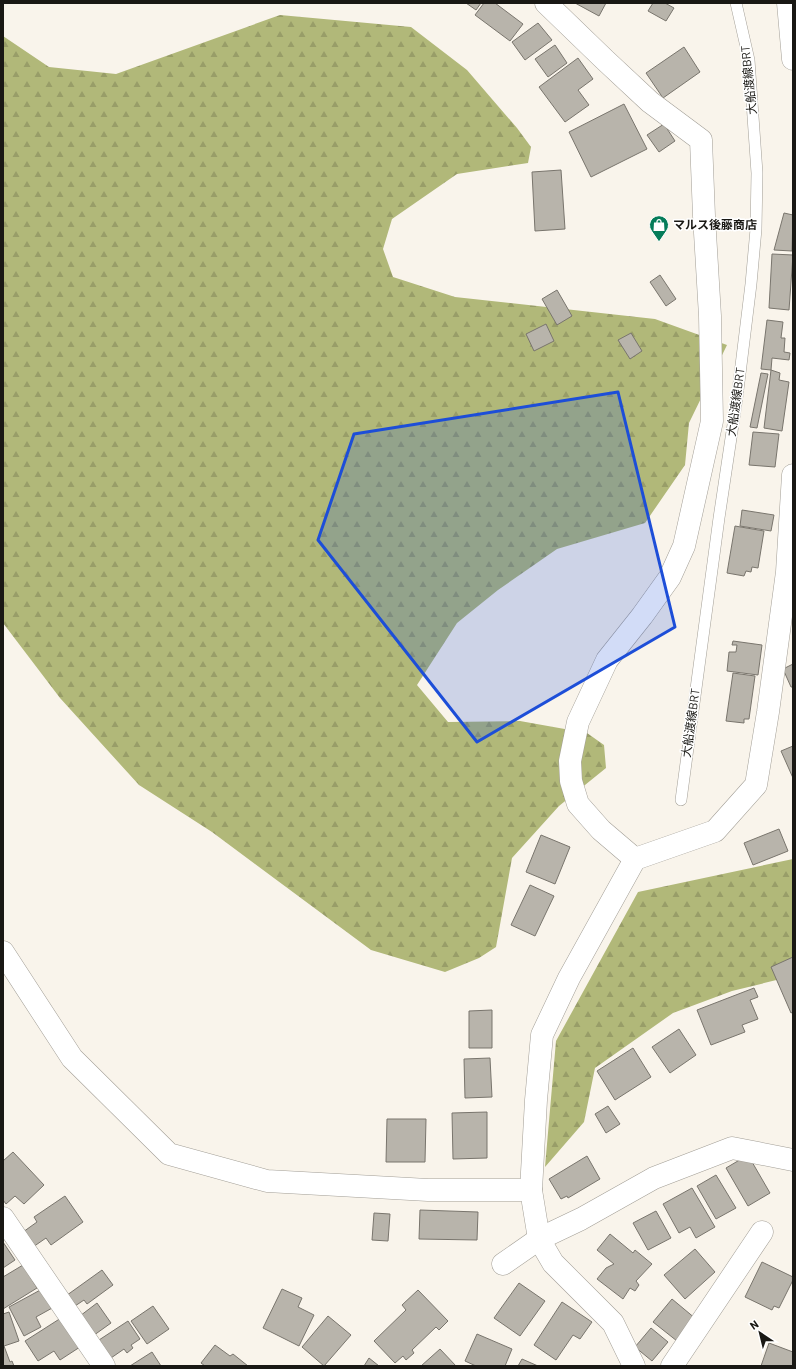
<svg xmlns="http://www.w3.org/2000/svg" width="796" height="1369" viewBox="0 0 796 1369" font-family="Barlow,'Noto Sans JP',sans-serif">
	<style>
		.forest { fill: url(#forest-firs) }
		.building { fill: #b8b4ab; stroke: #79756d }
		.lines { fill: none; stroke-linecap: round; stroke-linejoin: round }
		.service-casing { stroke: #a29e96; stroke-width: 12 }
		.minor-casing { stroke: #a29e96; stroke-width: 23 }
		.service { stroke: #fff; stroke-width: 11 }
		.minor { stroke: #fff; stroke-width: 22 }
		.marked { fill: #1d4ed8; fill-opacity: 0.2; stroke: #1d4ed8; stroke-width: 3; stroke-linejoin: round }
		.labels { text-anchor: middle; stroke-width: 3; stroke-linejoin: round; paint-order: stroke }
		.street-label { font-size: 12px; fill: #191814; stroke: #fff }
		.poi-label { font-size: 12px; font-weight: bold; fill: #191814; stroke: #fff; text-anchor: start }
	</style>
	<defs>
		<pattern id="forest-firs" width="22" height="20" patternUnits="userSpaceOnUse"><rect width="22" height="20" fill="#b1b879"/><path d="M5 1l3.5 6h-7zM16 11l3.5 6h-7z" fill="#989d68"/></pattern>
	</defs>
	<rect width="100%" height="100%" fill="#f9f4eb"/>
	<g class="forest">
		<polygon points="280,15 411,27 467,70 517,128 531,147 528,163 457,174 392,219 383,249 393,277 455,297 655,319 727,345 689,423 685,465 645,523 557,549 498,590 457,623 417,685 448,722 520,721 587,733 604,745 606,768 559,806 512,858 496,947 479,958 445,972 371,950 212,832 139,785 60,698 3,623 3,36 49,67 116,74"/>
		<polygon points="793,859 793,976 732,991 673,1013 595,1068 584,1122 545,1167 556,1041 638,892"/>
	</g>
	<g class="building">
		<polygon points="466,3 481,3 476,10"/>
		<polygon points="484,3 495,3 523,24 510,41 475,15"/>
		<polygon points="575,3 606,3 599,16"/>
		<polygon points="653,3 665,3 674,8 666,21 648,11"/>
		<polygon points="538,23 552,40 525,60 512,42"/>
		<polygon points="555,45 567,63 548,77 535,59"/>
		<polygon points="684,47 700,72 663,98 646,73"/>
		<polygon points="578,58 593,79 578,90 589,105 565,122 539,87"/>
		<polygon points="624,104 647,149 591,177 569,132"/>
		<polygon points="664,124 675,141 659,152 647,135"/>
		<polygon points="561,170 565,229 535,231 532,172"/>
		<polygon points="784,213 793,215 792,251 774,250"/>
		<polygon points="772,254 793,255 789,310 769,308"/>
		<polygon points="660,275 676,299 666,306 650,282"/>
		<polygon points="557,290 572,316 557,325 542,299"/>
		<polygon points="767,320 783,322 781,338 785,338 784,352 790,353 789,360 772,358 771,370 761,369"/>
		<polygon points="546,324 554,341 534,351 526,334"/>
		<polygon points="631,333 642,351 630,359 618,340"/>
		<polygon points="771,370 780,373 779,380 789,382 782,431 764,428"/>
		<polygon points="761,373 768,374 757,428 750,427"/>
		<polygon points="753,432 779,434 775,467 749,465"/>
		<polygon points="742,510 774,515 771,531 740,526"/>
		<polygon points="735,526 764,531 758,568 752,567 751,572 746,571 744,576 727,573"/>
		<polygon points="733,641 762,645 758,675 727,671 729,652 736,652 737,645 732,645"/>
		<polygon points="793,664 793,687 791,687 783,669"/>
		<polygon points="733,673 755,676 749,719 744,719 744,723 726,721"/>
		<polygon points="793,746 793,778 781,751"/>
		<polygon points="779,829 788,851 753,865 744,843"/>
		<polygon points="541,835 570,847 555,884 526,872"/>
		<polygon points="530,885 554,896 535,936 511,925"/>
		<polygon points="793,957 793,1012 791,1013 771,967"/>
		<polygon points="754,988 758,997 750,1000 758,1019 742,1025 745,1032 711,1045 697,1010"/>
		<polygon points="492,1010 492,1048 469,1048 469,1011"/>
		<polygon points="679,1029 696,1055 670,1073 652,1047"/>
		<polygon points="633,1048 651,1077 615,1100 597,1071"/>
		<polygon points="490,1058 492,1097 465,1098 464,1059"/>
		<polygon points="608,1106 620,1124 606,1133 595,1114"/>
		<polygon points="487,1112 487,1158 453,1159 452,1113"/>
		<polygon points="387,1119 426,1119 425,1162 386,1162"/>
		<polygon points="13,1152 44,1185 24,1204 15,1196 6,1204 3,1200 3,1161"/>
		<polygon points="748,1155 770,1193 748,1206 726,1168"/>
		<polygon points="587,1156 600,1179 568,1198 567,1196 561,1199 549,1179"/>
		<polygon points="716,1175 736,1208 716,1219 697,1186"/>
		<polygon points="692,1188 715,1227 696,1238 690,1227 679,1233 663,1204"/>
		<polygon points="65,1196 83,1222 51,1245 46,1238 33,1247 23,1232 37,1222 34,1217"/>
		<polygon points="420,1210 478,1212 477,1240 419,1239"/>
		<polygon points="656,1211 671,1238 648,1250 633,1223"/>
		<polygon points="374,1213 390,1214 388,1241 372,1240"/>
		<polygon points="610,1234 633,1253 635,1250 652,1264 636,1281 639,1285 635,1291 630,1288 623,1299 597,1279 606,1268 614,1264 597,1250"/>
		<polygon points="3,1242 15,1260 3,1268"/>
		<polygon points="695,1249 715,1272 685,1299 664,1275"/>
		<polygon points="762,1262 793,1277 793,1280 779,1308 774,1306 772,1310 745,1297"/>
		<polygon points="23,1265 37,1288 3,1309 3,1277"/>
		<polygon points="102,1270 113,1285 87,1304 84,1300 72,1308 63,1298"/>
		<polygon points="519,1283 545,1301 520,1336 494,1318"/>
		<polygon points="44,1288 54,1307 36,1317 41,1327 24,1336 9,1307"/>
		<polygon points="282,1289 302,1298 298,1307 314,1315 299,1346 263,1328"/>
		<polygon points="418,1290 448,1321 439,1330 436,1327 412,1350 414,1353 406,1360 403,1356 395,1363 374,1341 406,1310 402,1305"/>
		<polygon points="672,1299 696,1319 677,1341 653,1322"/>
		<polygon points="562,1302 592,1322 580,1339 573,1335 556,1360 534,1345"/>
		<polygon points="97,1303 111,1323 90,1338 76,1319"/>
		<polygon points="153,1306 169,1329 147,1344 131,1321"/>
		<polygon points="9,1312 19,1341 4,1346 10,1362 12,1361 14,1366 3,1366 3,1314"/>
		<polygon points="328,1316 351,1335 324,1366 302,1347"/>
		<polygon points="61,1318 80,1347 60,1360 54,1351 38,1361 25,1341"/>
		<polygon points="128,1321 140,1339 131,1345 133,1348 127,1353 124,1349 111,1358 99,1340"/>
		<polygon points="651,1328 668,1342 652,1361 635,1347"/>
		<polygon points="477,1334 512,1349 505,1366 476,1366 465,1361"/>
		<polygon points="769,1343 793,1352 793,1366 761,1366"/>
		<polygon points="215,1345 230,1356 233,1354 248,1366 205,1366 201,1363"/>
		<polygon points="440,1349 456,1366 421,1366"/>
		<polygon points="152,1352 161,1366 130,1366"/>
		<polygon points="369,1358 379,1366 364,1366"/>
		<polygon points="522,1359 538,1366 518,1366"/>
	</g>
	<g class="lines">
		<g class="service-casing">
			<polyline id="service" points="681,800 719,518 737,398 751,284 756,229 757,173 749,60 736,3"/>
		</g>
		<g class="minor-casing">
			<g id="minor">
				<polyline points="546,3 605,60 650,102 701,140 704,216 710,316 712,421 684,546 670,577 642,616 607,660 578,722 570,761 571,781 578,804 601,830 635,859"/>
				<polyline points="788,3 793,59"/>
				<polyline points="3,952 72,1058 169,1154 267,1181 428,1190 531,1190"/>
				<polyline points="3,1218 104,1366"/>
				<polyline points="503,1264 539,1239 581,1219 654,1178 732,1148 793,1160"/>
				<polyline points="634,1366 613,1323 553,1263 539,1239 531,1190 536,1100 542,1035 569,978 635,859 715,831 756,785 768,712 787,572 793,475"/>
				<polyline points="672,1366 762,1232"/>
			</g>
		</g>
		<use href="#service" class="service"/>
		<use href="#minor" class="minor"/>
	</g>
	<path class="marked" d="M618,392L675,627L477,742L318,540L354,434Z"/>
	<defs>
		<g id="shop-pin" transform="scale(1)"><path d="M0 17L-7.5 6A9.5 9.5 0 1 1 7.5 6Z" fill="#057c59" stroke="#fff"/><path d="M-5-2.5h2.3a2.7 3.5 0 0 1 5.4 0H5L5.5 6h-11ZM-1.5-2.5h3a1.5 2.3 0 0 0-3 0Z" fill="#fff"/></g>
	</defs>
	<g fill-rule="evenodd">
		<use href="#shop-pin" x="659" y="225"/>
	</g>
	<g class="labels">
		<g class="street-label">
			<text transform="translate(749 80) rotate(-96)" y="4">大船渡線BRT</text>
			<text transform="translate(736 402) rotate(-82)" y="4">大船渡線BRT</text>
			<text transform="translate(691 723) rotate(-82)" y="4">大船渡線BRT</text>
		</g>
		<g class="poi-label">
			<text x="673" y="229">マルス後藤商店</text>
		</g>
	</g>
	<rect width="796" height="1369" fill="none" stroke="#191814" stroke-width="8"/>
	<g transform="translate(760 1333) rotate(325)" stroke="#ffffff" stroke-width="3" paint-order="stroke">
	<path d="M0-3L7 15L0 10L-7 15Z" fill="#191814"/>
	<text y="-6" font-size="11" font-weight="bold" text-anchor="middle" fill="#191814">N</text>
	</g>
</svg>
